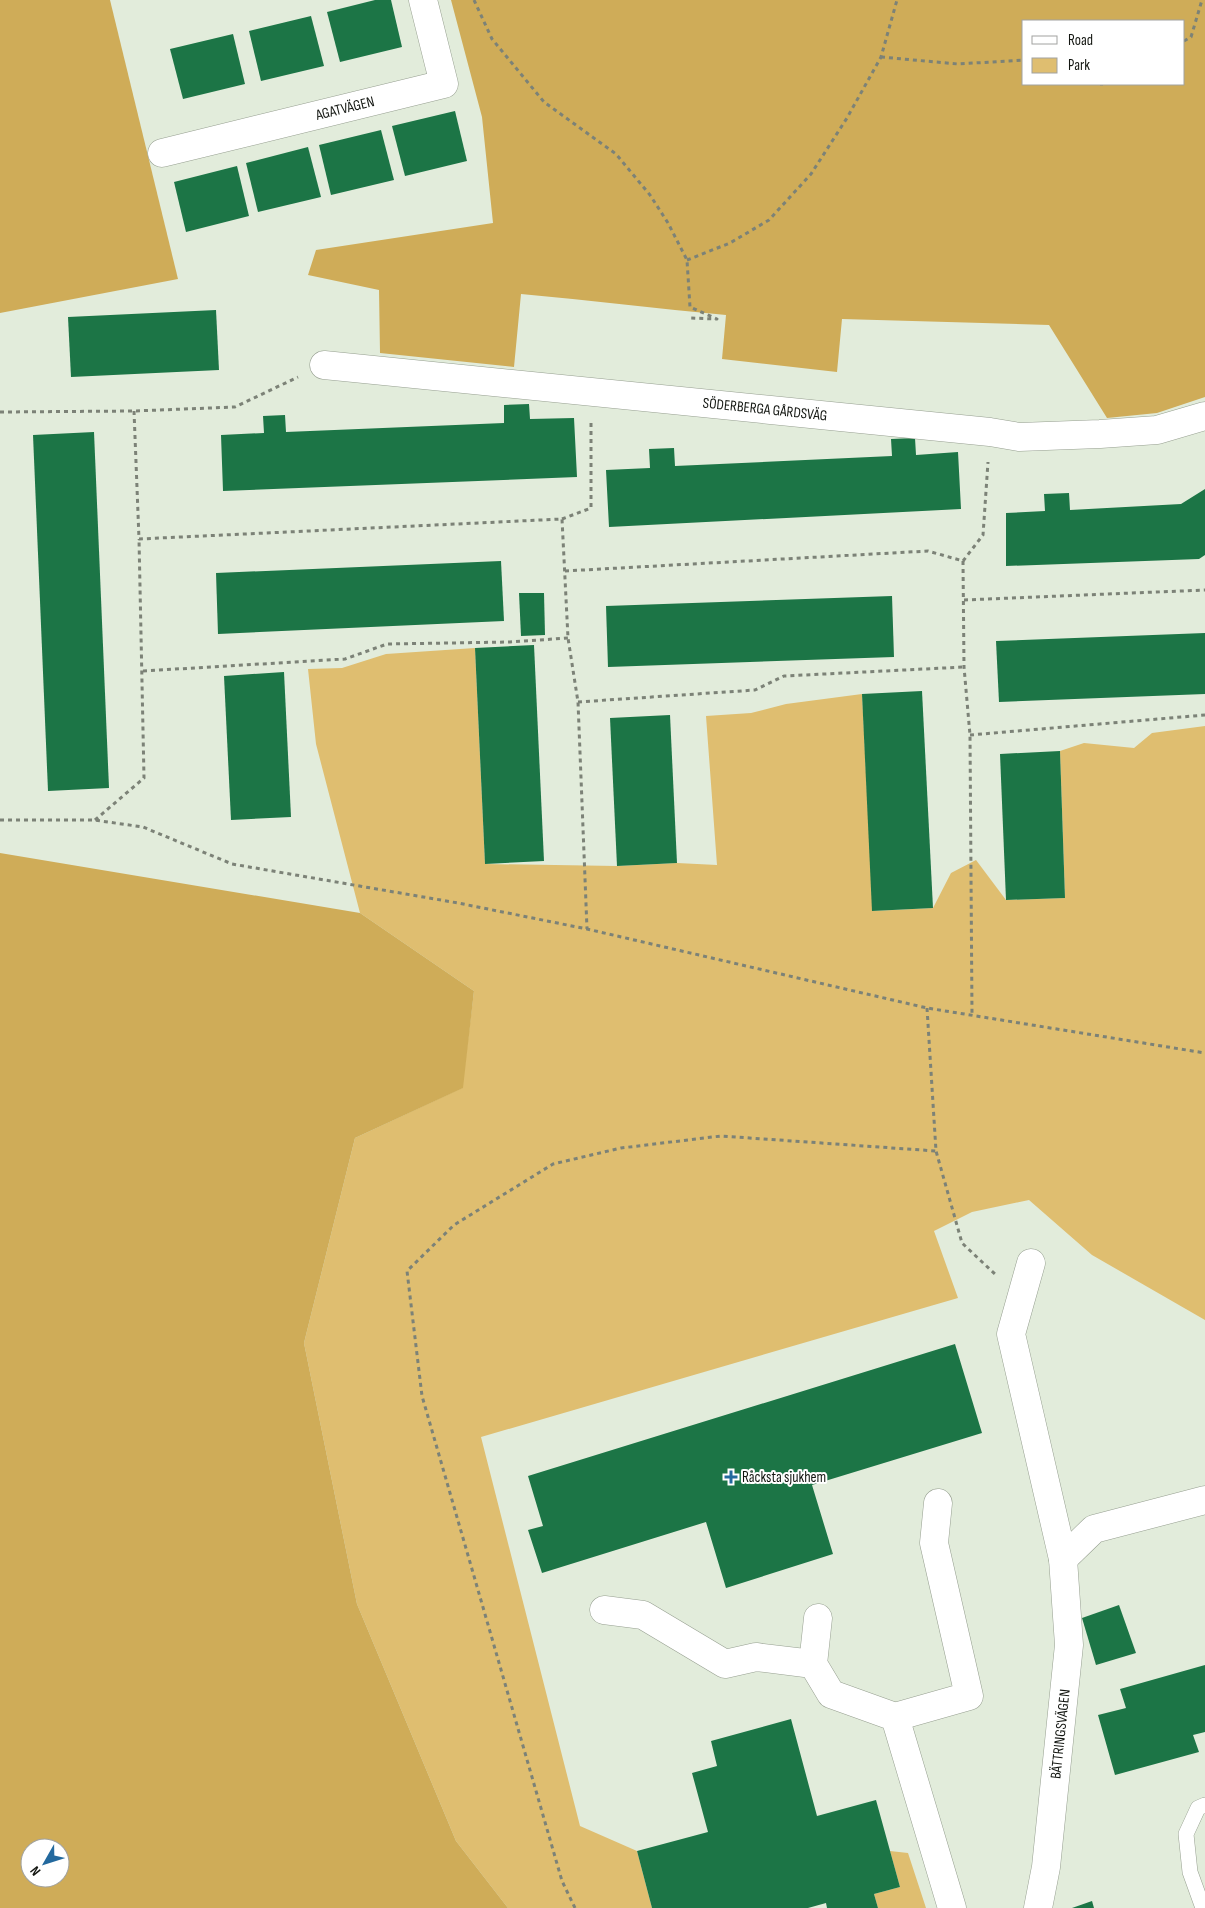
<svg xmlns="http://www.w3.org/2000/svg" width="1205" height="1908" viewBox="0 0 1205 1908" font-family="'Sofia Sans Condensed',sans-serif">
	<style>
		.green { fill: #dfbe70 }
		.forest { fill: #cfac58; fill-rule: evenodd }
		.building { fill: #1c7546 }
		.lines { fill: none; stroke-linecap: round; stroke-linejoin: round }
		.service-casing { stroke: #969f90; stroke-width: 16 }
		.minor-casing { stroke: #969f90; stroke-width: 29 }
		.path { stroke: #7c8277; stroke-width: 3; stroke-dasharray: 4 4; stroke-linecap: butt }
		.service { stroke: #fff; stroke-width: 15 }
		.minor { stroke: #fff; stroke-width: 28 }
		.poi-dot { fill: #23699e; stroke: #fff; stroke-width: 2 }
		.labels { text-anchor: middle; stroke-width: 4; stroke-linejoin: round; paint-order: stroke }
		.street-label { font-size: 15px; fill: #131611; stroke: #fff }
		.poi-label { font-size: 15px; fill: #131611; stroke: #fff; text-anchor: start }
	</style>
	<rect width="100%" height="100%" fill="#e2ecdb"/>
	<g class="green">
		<polygon points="475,648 485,864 617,866 677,863 717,865 706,716 751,713 786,704 862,694 873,911 933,908 951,873 976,860 1006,900 1065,898 1060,751 1084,743 1134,748 1152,733 1205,726 1205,1320 1092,1255 1029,1200 972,1212 934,1231 958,1298 481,1437 580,1826 637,1851 652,1908 508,1908 456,1841 357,1604 304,1343 355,1138 462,1088 474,991 360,913 316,744 308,669 342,668 386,654"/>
		<polygon points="890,1851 908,1853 926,1908 878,1908 874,1894 900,1887"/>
	</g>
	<g class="forest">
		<polygon points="0,0 110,0 178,279 0,313"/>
		<path d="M451,0H1205V397L1157,413L1107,418L1049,325L842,319L837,372L722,359L726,315C658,309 590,300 521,294L514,367L380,353L379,290L308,275L316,250L493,223L482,117ZM1184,21V84H1024V21Z"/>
		<path d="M0,853L360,913L474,991L463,1088L355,1138L304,1343L357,1604L456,1841L508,1908H0ZM30,1848H60V1878H30Z"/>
	</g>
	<g class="building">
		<polygon points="375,0 391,0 402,47 340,62 327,12"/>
		<polygon points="311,16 324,66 261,81 249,31"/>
		<polygon points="233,34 245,84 183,99 170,49"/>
		<polygon points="455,111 467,161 405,176 392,126"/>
		<polygon points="381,130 394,180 331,195 319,145"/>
		<polygon points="308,147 321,197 258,212 246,163"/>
		<polygon points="237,166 249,216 186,232 174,182"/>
		<polygon points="216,310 219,370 71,377 68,317"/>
		<polygon points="529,404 530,419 574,418 577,477 223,491 221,435 264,433 263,416 285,415 286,432 504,423 504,405"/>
		<polygon points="94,432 109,788 48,791 33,435"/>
		<polygon points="915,438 916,455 958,452 961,509 609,527 606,470 650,468 649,449 674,448 675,466 892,456 891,439"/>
		<polygon points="1205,489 1205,555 1199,559 1006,566 1006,513 1045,511 1044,494 1069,493 1070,510 1181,504"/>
		<polygon points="501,561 504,621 218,634 216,573"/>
		<polygon points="519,593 544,593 545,635 521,636"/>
		<polygon points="892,596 894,657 608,667 606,606"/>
		<polygon points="1205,633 1205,694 999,702 996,641"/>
		<polygon points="534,645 544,861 485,864 475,648"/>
		<polygon points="284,672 291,817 231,820 224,676"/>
		<polygon points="922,691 933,908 872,911 862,694"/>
		<polygon points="670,715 677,863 617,866 610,718"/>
		<polygon points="1060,751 1065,898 1006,900 1000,754"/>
		<polygon points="955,1344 982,1433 812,1485 833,1554 726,1588 706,1522 542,1573 528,1530 543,1526 528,1476"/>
		<polygon points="1119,1605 1136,1653 1096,1665 1082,1618"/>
		<polygon points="1205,1665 1205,1732 1193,1735 1199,1752 1115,1775 1098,1715 1126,1708 1120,1689"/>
		<polygon points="791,1719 817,1816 876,1800 900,1887 874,1894 878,1908 827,1908 826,1903 808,1908 652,1908 637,1851 708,1832 692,1773 717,1766 711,1741"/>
		<polygon points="1092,1901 1094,1908 1072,1908"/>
	</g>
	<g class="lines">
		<g class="service-casing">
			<polyline id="service" points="1203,1908 1190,1872 1186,1834 1198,1808 1205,1805"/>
		</g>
		<g class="minor-casing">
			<g id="minor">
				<polyline points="162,153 444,84 423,0"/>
				<polyline points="324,365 990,432 1019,437 1100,434 1157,430 1205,416"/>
				<polyline points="1031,1263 1011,1334 1063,1559 1069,1645 1046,1867 1038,1908"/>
				<polyline points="1063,1559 1094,1529 1205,1500"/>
				<polyline points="604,1610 643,1615 725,1664 756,1657 813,1664"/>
				<polyline points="818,1618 813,1664 831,1694 895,1717 952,1908"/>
				<polyline points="895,1717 969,1696 934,1543 938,1503"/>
			</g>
		</g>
		<g class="path">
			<polyline points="474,0 492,39 544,102 616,154 650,195 668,223 687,260 690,307 717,319 690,318"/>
			<polyline points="1184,41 1191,37 1202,0"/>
			<polyline points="881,57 958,64 1024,60"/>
			<polyline points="1100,84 1103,84"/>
			<polyline points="687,260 730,243 769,220 811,174 847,118 881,57 897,0"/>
			<polyline points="134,411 139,539 562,519 568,638 578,702 587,929"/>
			<polyline points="0,412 134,411 235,407 298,377"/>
			<polyline points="562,519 591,508 591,420"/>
			<polyline points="963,561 964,667 970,735 972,1014"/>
			<polyline points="565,571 928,551 963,561 983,535 988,462"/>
			<polyline points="964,600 1205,590"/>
			<polyline points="143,671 345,659 387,644 510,642 568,638"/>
			<polyline points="578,702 755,690 784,676 964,667"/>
			<polyline points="970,735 1205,715"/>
			<polyline points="0,820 94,820 143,827 232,864 458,903 587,929 927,1008 1205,1053"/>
			<polyline points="95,820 144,778 139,539"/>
			<polyline points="927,1008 936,1151 962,1243 997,1276"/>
			<polyline points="575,1908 562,1881 422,1396 407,1271 454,1225 553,1164 621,1148 721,1136 936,1151"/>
		</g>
		<use href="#service" class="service"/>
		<use href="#minor" class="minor"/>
	</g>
	<path class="poi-dot" d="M728.5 1469.5h5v5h5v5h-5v5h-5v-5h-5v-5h5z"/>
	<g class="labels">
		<g class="street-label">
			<text transform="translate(345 108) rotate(-14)" y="5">AGATVÄGEN</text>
			<text transform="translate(765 409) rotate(6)" y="5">SÖDERBERGA GÅRDSVÄG</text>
			<text transform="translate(1060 1734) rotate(-84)" y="5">BÄTTRINGSVÄGEN</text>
		</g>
		<g class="poi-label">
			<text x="742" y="1482">Råcksta sjukhem</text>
		</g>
	</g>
	<rect x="1022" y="20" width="162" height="65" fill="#ffffff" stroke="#a1a2a0"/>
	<rect x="1032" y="36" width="25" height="8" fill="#ffffff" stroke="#a1a2a0"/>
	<text x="1068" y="45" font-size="15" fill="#131611">Road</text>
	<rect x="1032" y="58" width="25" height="15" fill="#dfbe70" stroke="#a1a2a0"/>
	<text x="1068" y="70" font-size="15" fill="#131611">Park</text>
	<g transform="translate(45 1863) rotate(231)"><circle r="24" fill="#ffffff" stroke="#a1a2a0"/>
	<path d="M0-4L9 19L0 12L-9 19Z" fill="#23699e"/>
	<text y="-8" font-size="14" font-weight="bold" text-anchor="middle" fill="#131611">N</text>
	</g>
</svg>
